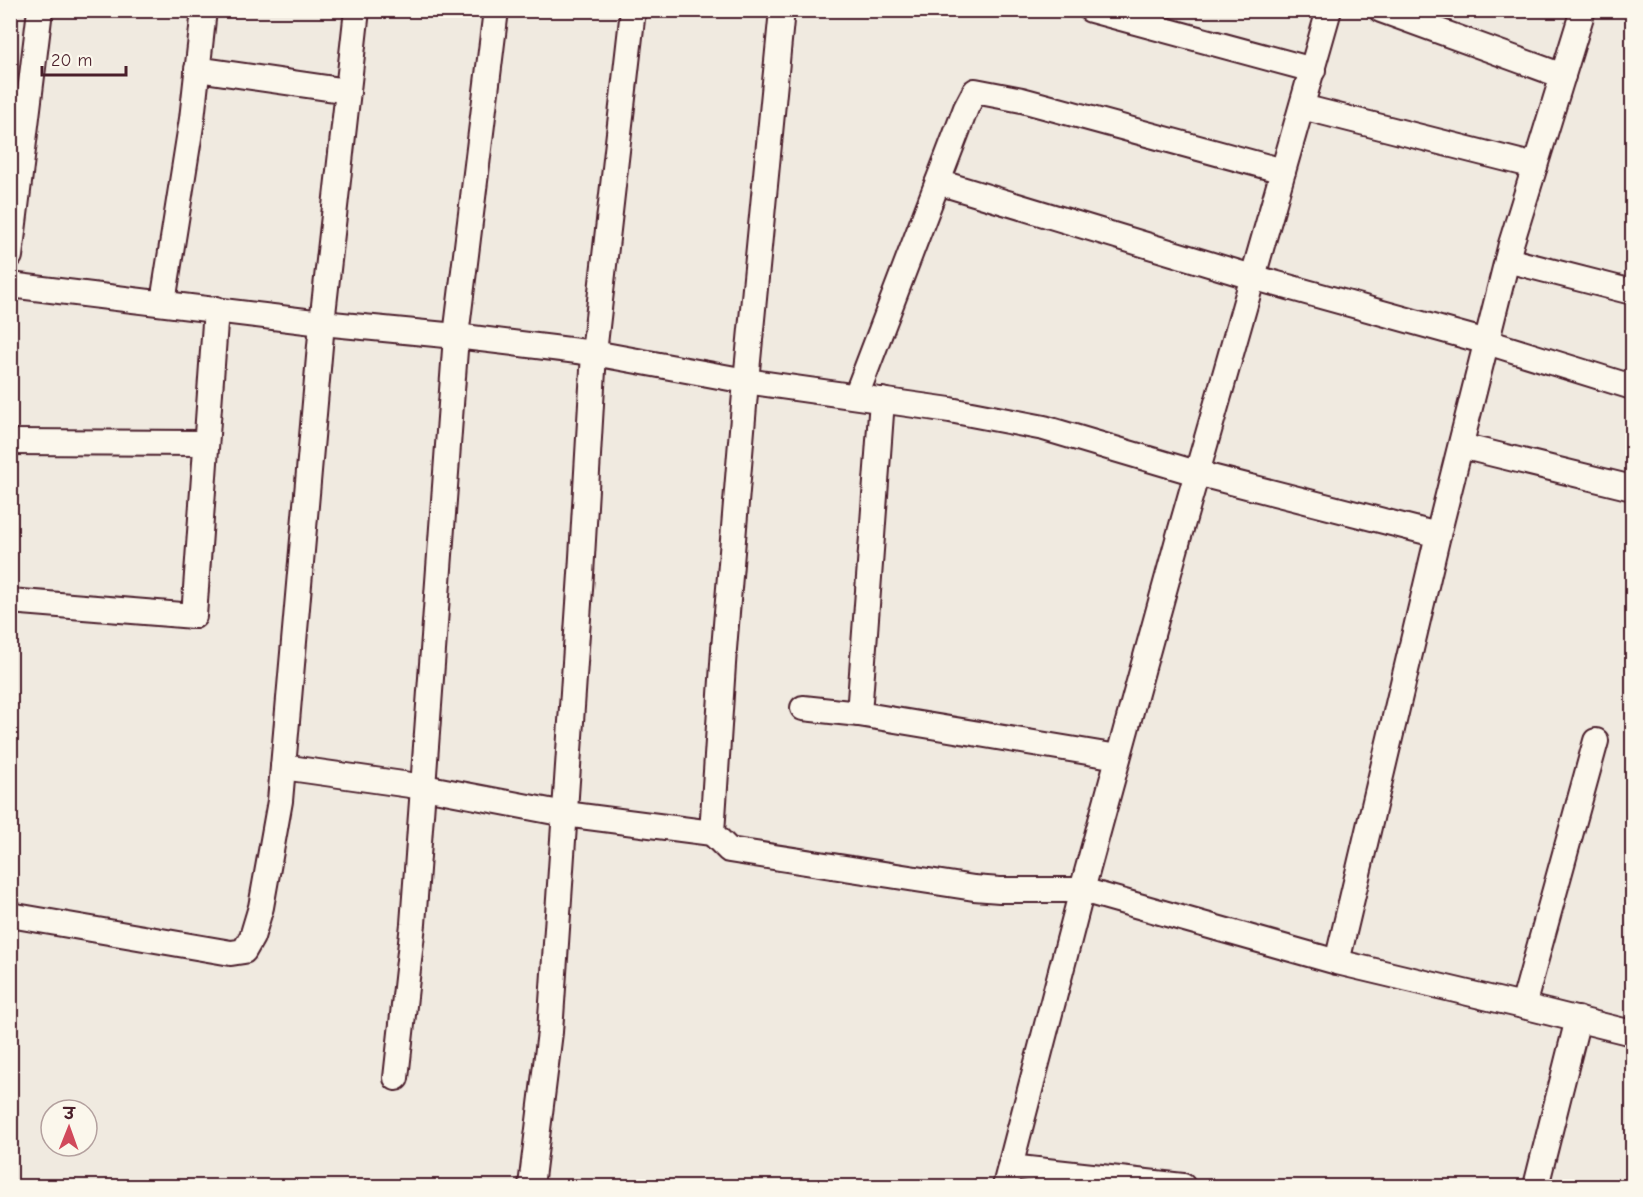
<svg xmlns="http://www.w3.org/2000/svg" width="1643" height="1197" viewBox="0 0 1643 1197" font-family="'Comic Neue','Playpen Sans Deva',sans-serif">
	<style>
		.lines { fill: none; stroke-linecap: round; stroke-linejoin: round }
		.street-casing { stroke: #4a1f2b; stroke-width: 28 }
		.street { stroke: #fbf7ec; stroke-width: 24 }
	</style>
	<rect width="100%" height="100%" fill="#f0eae0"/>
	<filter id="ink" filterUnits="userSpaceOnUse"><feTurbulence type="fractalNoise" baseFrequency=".0167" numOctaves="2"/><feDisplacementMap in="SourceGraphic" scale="12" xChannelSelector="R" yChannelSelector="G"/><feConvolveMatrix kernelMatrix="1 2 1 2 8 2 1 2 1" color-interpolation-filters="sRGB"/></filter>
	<g filter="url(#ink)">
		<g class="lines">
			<g class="street-casing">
				<g id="street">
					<polyline points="782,10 746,381 724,649 712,833 729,850 974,888 1000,890 1082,890 1337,962 1523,1006 1596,741"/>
					<polyline points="1091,10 1313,70"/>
					<polyline points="1381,10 1563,76"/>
					<polyline points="197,69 348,91"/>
					<polyline points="1302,107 1535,166"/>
					<polyline points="938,182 1252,277 1487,342 1632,387"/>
					<polyline points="10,256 40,10"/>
					<polyline points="1507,260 1632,292"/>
					<polyline points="10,285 322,323 456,336 594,353 746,381 950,410 1044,428 1196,473 1438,535"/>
					<polyline points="163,302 192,119 204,10"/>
					<polyline points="856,396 966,108 975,91 1022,100 1283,171"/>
					<polyline points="882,400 859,714 1118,757"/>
					<polyline points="10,442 206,443"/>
					<polyline points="1461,446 1632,488"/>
					<polyline points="10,601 194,616 216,309"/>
					<polyline points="803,708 859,714"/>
					<polyline points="283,767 424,787 565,814 712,833"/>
					<polyline points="10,915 231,953 244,951 252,937 261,907 280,801 322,323 357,10"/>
					<polyline points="1337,962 1438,535 1511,244 1583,10"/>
					<polyline points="1523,1006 1632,1033"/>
					<polyline points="396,1078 413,924 456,336 496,10"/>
					<polyline points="1010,1167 1183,1186"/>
					<polyline points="531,1186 550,1032 581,574 594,353 633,10"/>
					<polyline points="1005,1186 1082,890 1179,536 1329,10"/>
					<polyline points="1536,1186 1578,1019"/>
				</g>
			</g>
			<use href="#street" class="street"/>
		</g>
	</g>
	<rect width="1643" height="1197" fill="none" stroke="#fbf7ec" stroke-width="36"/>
	<rect x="18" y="18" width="1607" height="1161" fill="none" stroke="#4a1f2b" stroke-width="2" filter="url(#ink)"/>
	<g transform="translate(69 1128) rotate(1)"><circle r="28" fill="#fbf7ec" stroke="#b4a19f" stroke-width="1.5"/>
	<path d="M0-4.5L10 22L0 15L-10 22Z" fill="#d1495b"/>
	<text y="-9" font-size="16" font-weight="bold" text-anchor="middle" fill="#4a1f2b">उ</text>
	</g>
	<path d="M42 66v9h84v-9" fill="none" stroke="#4a1f2b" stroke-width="3"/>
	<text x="51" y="66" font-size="18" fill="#4a1f2b" stroke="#fbf7ec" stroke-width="4.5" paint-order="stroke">20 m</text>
</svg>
